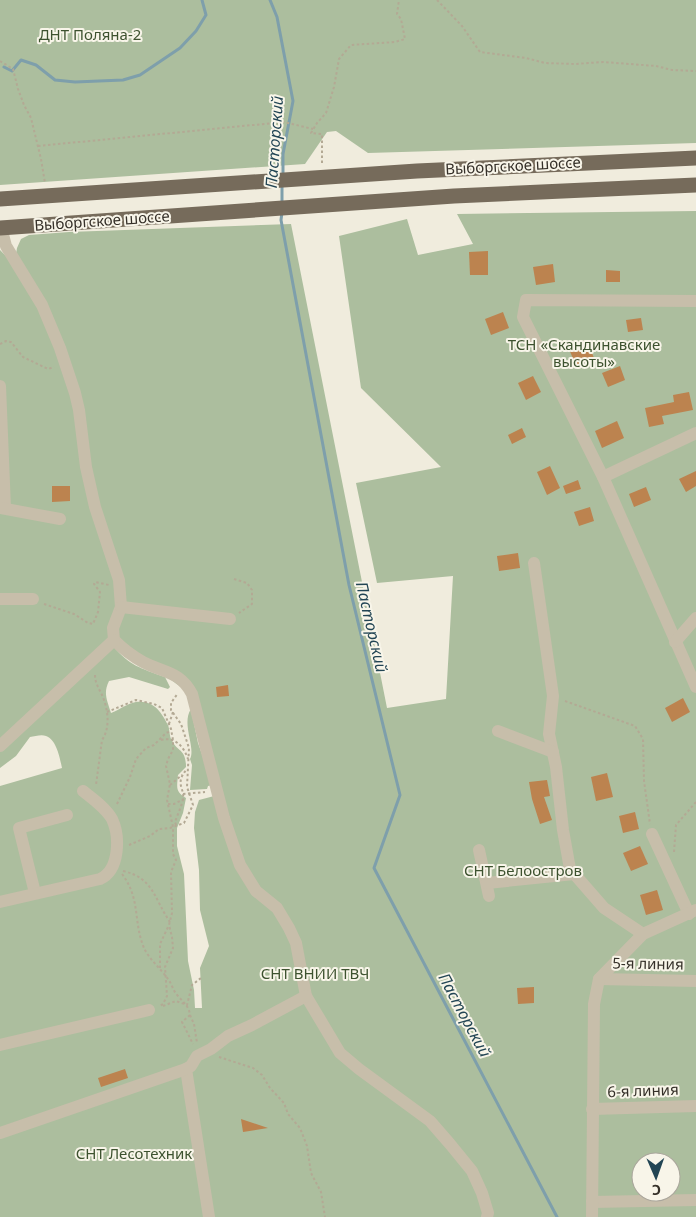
<svg xmlns="http://www.w3.org/2000/svg" width="696" height="1217" viewBox="0 0 696 1217" font-family="'Noto Sans',sans-serif">
	<style>
		.green { fill: #acbe9e; fill-rule: evenodd }
		.lines { fill: none; stroke-linecap: round; stroke-linejoin: round }
		.stream { stroke: #7e9fab; stroke-width: 3 }
		.building { fill: #bc834f }
		.path { stroke: #b3a994; stroke-width: 2; stroke-dasharray: 2.5 2.5; stroke-linecap: butt }
		.street { stroke: #c7beaa; stroke-width: 12 }
		.primary { stroke: #766b5b; stroke-width: 15 }
		.labels { text-anchor: middle; stroke-width: 4; stroke-linejoin: round; paint-order: stroke }
		.park-label { font-size: 15px; fill: #3d522f; stroke: #f8f5e9 }
		.street-label { font-size: 15px; fill: #353029; stroke: #f8f5e9 }
		.water-label { font-size: 16px; font-style: italic; fill: #224554; stroke: #f8f5e9 }
	</style>
	<rect width="100%" height="100%" fill="#f0ecdd"/>
	<g class="green">
		<polygon points="0,0 696,0 696,143 368,153 336,131 327,132 305,164 0,185"/>
		<path d="M696,211V1217H0V786L62,768C60,759 57,740 46,736C42,734 35,736 30,737L16,756L0,768V250L6,256L16,254L17,248L21,239L29,235L69,232L291,224L387,708L446,699L453,576L377,583L356,483L441,467L361,388L339,236L407,219L418,255L473,244L457,214ZM114,638L193,696L218,795L199,800L195,812L194,828L199,870L200,910L209,946L200,968L202,1008H195L194,990L188,961L184,874L177,846V828L183,813L186,798C175,792 177,787 178,775L186,767C186,749 178,752 172,741C169,736 170,730 168,725C161,712 154,700 136,702C128,703 119,710 111,713C107,700 103,693 109,681L129,677L168,689L170,687L165,677C140,668 130,666 113,646ZM641,1162H671V1192H641Z"/>
		<path d="M191,709L198,743L213,785L208,786L207,789L190,790L192,765L190,759C196,748 181,724 191,709Z"/>
	</g>
	<g class="lines">
		<g class="stream">
			<polyline points="270,0 277,17 293,101 283,154 283,176"/>
			<polyline points="4,67 12,71 21,60 36,65 55,80 75,82 123,80 140,75 180,48 196,31 206,15 202,0"/>
			<polyline points="282,203 282,185"/>
			<polyline points="282,212 281,220 349,585 400,795 374,868 557,1217"/>
		</g>
	</g>
	<g class="building">
		<polygon points="488,251 488,275 470,275 469,252"/>
		<polygon points="553,264 555,282 536,285 533,267"/>
		<polygon points="606,270 620,271 620,282 606,282"/>
		<polygon points="503,312 509,328 491,335 485,319"/>
		<polygon points="641,318 643,330 628,332 626,320"/>
		<polygon points="587,341 594,358 576,366 569,349"/>
		<polygon points="620,366 625,380 608,387 602,373"/>
		<polygon points="533,376 541,392 526,400 518,383"/>
		<polygon points="689,392 693,410 662,416 664,424 649,427 645,408 674,402 673,395"/>
		<polygon points="617,421 624,438 602,448 595,431"/>
		<polygon points="522,428 526,437 512,444 508,435"/>
		<polygon points="550,466 560,488 547,495 537,472"/>
		<polygon points="696,471 696,486 686,492 679,479"/>
		<polygon points="578,480 581,489 566,494 563,486"/>
		<polygon points="52,486 70,486 70,501 52,502"/>
		<polygon points="646,487 651,500 634,507 629,494"/>
		<polygon points="590,507 594,521 579,526 574,512"/>
		<polygon points="518,553 520,568 499,571 497,556"/>
		<polygon points="228,685 229,696 217,697 216,687"/>
		<polygon points="683,698 690,712 672,722 665,708"/>
		<polygon points="607,773 613,797 596,801 591,777"/>
		<polygon points="547,780 550,796 544,797 552,820 540,824 532,799 529,782"/>
		<polygon points="635,812 639,829 623,833 619,816"/>
		<polygon points="640,846 648,864 631,871 623,853"/>
		<polygon points="657,890 663,910 646,915 640,895"/>
		<polygon points="534,987 534,1003 518,1004 517,988"/>
		<polygon points="125,1069 128,1078 101,1087 98,1078"/>
		<polygon points="241,1119 268,1128 243,1132"/>
	</g>
	<g class="lines">
		<g class="path">
			<polyline points="437,0 462,26 480,52 526,58 545,63 575,64 603,62 656,66 672,70 696,71"/>
			<polyline points="0,61 13,69 18,89 24,105 31,118 41,159 45,183"/>
			<polyline points="38,146 284,122 313,129"/>
			<polyline points="322,163 322,134 311,133 317,123 326,113 334,87 339,59 351,45 395,42 405,39 401,19 397,14 399,0"/>
			<polyline points="0,344 6,341 11,342 23,357 48,369 54,367"/>
			<polyline points="234,579 247,583 252,590 252,604 239,613"/>
			<polyline points="44,604 74,614 88,623 93,624 98,612 100,592 94,584 95,582 109,585"/>
			<path d="M95,675C95,682 98,687 101,693C108,707 111,727 102,740L96,785"/>
			<polyline points="565,701 635,726 643,739 644,781 650,824"/>
			<polyline points="107,712 136,700 154,704 162,708 171,729 173,740 173,750 168,759 166,766 170,784 167,800 173,827 173,854 176,860 171,872 172,913 169,925 172,937 173,948 165,967 167,996 163,1004 160,1006"/>
			<polyline points="169,724 173,712"/>
			<path d="M161,740C175,736 184,747 188,759"/>
			<polyline points="170,785 182,775"/>
			<polyline points="183,794 205,792"/>
			<polyline points="117,804 130,777 136,759 146,748 154,745 166,733 171,731"/>
			<polyline points="168,804 174,804 184,799"/>
			<path d="M176,825L175,822C177,816 182,805 183,799C185,788 174,784 187,769"/>
			<polyline points="129,845 150,836 159,829 170,828 184,823 193,805 187,787 189,748 181,724 171,710 171,703 178,693"/>
			<polyline points="674,852 676,825 696,802"/>
			<path d="M123,871C154,878 154,899 170,922"/>
			<path d="M122,874C141,899 133,922 144,948C149,959 161,969 168,979C172,984 173,991 178,996C183,1002 189,1006 190,1015L182,1022L193,1044"/>
			<polyline points="160,968 160,944 169,925"/>
			<polyline points="163,1006 176,1001 187,1005 192,985 201,978"/>
			<polyline points="190,1015 194,1024 197,1043"/>
			<polyline points="219,1057 253,1068 262,1075 270,1088 284,1103 288,1114 300,1128 307,1146 311,1173 321,1192 325,1217"/>
		</g>
		<g class="street">
			<path d="M1,227L6,246L42,305L60,348L75,393L79,410L86,467L95,507L119,580L121,607L113,628L114,640C123,649 132,656 143,662C164,673 180,671 192,694L224,818L240,865L256,891L277,908L289,928L296,943L306,996L340,1053L359,1069L430,1121L450,1144L472,1171L482,1193L488,1213L487,1217"/>
			<polyline points="696,301 526,300 523,317 603,477 696,687"/>
			<polyline points="0,386 5,508"/>
			<polyline points="603,477 696,433"/>
			<polyline points="0,508 60,519"/>
			<polyline points="534,563 553,696 549,734 556,767 563,830 570,869 604,908 643,934"/>
			<polyline points="0,599 33,599"/>
			<polyline points="121,607 230,619"/>
			<polyline points="675,642 696,618"/>
			<polyline points="498,731 553,752"/>
			<polyline points="0,746 114,640"/>
			<polyline points="652,834 689,914"/>
			<polyline points="479,850 489,896"/>
			<polyline points="487,883 574,874"/>
			<polyline points="35,893 19,828 67,815"/>
			<path d="M0,902L100,879C120,870 120,836 112,819C106,808 93,799 83,791"/>
			<polyline points="599,979 696,981"/>
			<polyline points="0,1045 149,1010"/>
			<polyline points="186,1069 209,1217"/>
			<polyline points="592,1109 696,1106"/>
			<polyline points="0,1133 186,1069 191,1066 197,1056 211,1049 228,1036 252,1025 306,996"/>
			<polyline points="592,1202 696,1200"/>
			<polyline points="592,1217 594,1004 599,979 643,934 696,910"/>
		</g>
		<g class="primary">
			<polyline points="0,199 417,171 696,158"/>
			<polyline points="0,228 454,196 696,185"/>
		</g>
	</g>
	<g class="labels">
		<g class="park-label">
			<text x="90" y="40">ДНТ Поляна-2</text>
			<text x="584" y="350">ТСН «Скандинавские<tspan x="584" dy="17">высоты»</tspan></text>
			<text x="523" y="876">СНТ Белоостров</text>
			<text x="315" y="979">СНТ ВНИИ ТВЧ</text>
			<text x="134" y="1159">СНТ Лесотехник</text>
		</g>
		<g class="street-label">
			<text transform="translate(513 166) rotate(-3)" y="5">Выборгское шоссе</text>
			<text transform="translate(102 221) rotate(-4)" y="5">Выборгское шоссе</text>
			<text transform="translate(648 964) rotate(1)" y="5">5-я линия</text>
			<text transform="translate(643 1091) rotate(-2)" y="5">6-я линия</text>
		</g>
		<g class="water-label">
			<text transform="translate(274 142) rotate(-86)" y="6">Пасторский</text>
			<text transform="translate(372 627) rotate(77)" y="6">Пасторский</text>
			<text transform="translate(465 1015) rotate(62)" y="6">Пасторский</text>
		</g>
	</g>
	<g transform="translate(656 1177) rotate(178)"><circle r="24" fill="#f8f5e9" stroke="#aaa69c"/>
	<path d="M0-4L9 19L0 12L-9 19Z" fill="#224554"/>
	<text y="-8" font-size="14" font-weight="bold" text-anchor="middle" fill="#353029">С</text>
	</g>
</svg>
